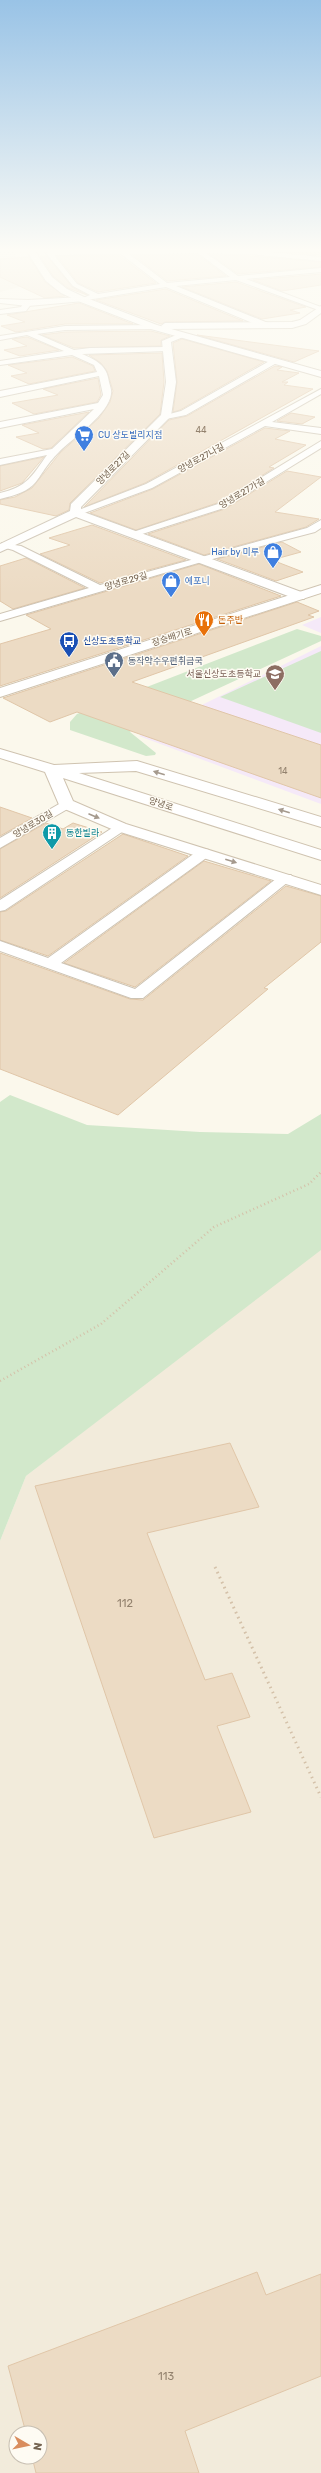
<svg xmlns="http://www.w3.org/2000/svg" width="321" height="2473" viewBox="0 0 321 2473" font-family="Rubik,'Noto Sans KR',sans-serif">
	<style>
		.residential { fill: #f2ebdb; fill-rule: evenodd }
		.education { fill: #f5e9f8 }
		.green { fill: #d2e8cb }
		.building { fill: #ecdbc4; stroke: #e0c6a8 }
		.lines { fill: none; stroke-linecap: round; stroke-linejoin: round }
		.service-casing { stroke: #cdc3b3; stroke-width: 2 }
		.minor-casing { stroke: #cdc3b3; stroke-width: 2 }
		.tertiary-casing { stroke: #cdc3b3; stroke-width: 2 }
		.secondary-casing { stroke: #cfc3b0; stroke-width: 2 }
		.path-far1 { stroke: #d4c1a9; stroke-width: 2.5; stroke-dasharray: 1 3; stroke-linecap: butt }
		.path { stroke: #d4c1a9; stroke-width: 3; stroke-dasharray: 1.5 4; stroke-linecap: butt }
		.service { fill: #fff; fill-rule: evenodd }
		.minor { fill: #fff; fill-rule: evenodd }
		.tertiary { fill: #fff; fill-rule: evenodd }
		.secondary { fill: #fff; fill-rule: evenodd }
		.oneway { fill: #a59a8e }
		.labels { text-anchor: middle; stroke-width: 3; stroke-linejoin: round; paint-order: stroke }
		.number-label { font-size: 9px; fill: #93826e }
		.far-shop-label { font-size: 9px; fill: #366cbe; stroke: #fefbf3; text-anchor: start }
		.far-street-label { font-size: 9px; fill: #756451; stroke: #fefbf3 }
		.far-food-label { font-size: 9px; fill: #c56008; stroke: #fefbf3; text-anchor: start }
		.far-transit-label { font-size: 9px; fill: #164399; stroke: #fefbf3; text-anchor: start }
		.far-service-label { font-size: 9px; fill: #4e5e75; stroke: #fefbf3; text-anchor: start }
		.far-education-label { font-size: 9px; fill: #785e54; stroke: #fefbf3; text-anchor: end }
		.far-culture-label { font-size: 9px; fill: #0d838f; stroke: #fefbf3; text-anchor: start }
		.near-number-label { font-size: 11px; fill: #93826e }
	</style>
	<rect width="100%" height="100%" fill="#fbf8ec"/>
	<g class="residential">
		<polygon points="0,250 13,250 27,285 0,292"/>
		<path d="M321,1247V2473H0V1541L26,1476ZM16,2433H40V2457H16Z"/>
	</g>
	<g class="education">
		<polygon points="321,617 321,633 302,625"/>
		<polygon points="321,646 321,804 139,736"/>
	</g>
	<g class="green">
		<polygon points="297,629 321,636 321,641 133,728 130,732 156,753 155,755 146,756 70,730 70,722 77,714"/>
		<polygon points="321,651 321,733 220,697"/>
		<polygon points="10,1095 87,1125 200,1132 288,1134 321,1114 321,1250 26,1476 0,1541 0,1102"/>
	</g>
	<g class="building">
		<polygon points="263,250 321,251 321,255"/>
		<polygon points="133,255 198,255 226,276 167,281"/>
		<polygon points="211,255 250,256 321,262 321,267 238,274"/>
		<polygon points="40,256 47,256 72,287 87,295 68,288 53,276"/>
		<polygon points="57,256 120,256 156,283 98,292 78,283"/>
		<polygon points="29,257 45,282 65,296 45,298 0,277 0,259"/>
		<polygon points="321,274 321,285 282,291 253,280"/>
		<polygon points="236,282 266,293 306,307 290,310 300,313 262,319 182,287"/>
		<polygon points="166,289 243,321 165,322 161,324 96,300"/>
		<polygon points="79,303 133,324 65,324 16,332 1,326 25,322 7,315"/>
		<polygon points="151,331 170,336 161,340 161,346 74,348 42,335 65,332"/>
		<polygon points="197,335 319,351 294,362"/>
		<polygon points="27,337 59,350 20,356 4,350 27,346 12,339"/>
		<polygon points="182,339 264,362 180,410 173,412 177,382 173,343"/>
		<polygon points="162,353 164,382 160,414 70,503 69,510 56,516 0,504 0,500 15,497 32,488 60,453 99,418 110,402 113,391 107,371 101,363 89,355"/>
		<polygon points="72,357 93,366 95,371 29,384 11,376 27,373 8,365"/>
		<polygon points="275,366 282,367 277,370 299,373 282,382 288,382 284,385 313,389 145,483 84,507 169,420 187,416"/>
		<polygon points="98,378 101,395 97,402 34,414 12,403 58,395 43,389"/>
		<polygon points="89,412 51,448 43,449 16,437 39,433 22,425"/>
		<polygon points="291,413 315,417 302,424 277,421"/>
		<polygon points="265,428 290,431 275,439 306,445 269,467 274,468 217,503 136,530 90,513 153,489"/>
		<polygon points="44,457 22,483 0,491 0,466"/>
		<polygon points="287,471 321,477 275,512 319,519 306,527 204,555 148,534 225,509"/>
		<polygon points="92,525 186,560 100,583 40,554 70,545 49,538"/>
		<polygon points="282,542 301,552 272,560 303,572 276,581 217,559"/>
		<polygon points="26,558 85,588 13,609 0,601 0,566"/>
		<polygon points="199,564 281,596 0,686 0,644 51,629 26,615"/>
		<polygon points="297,602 319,611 308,615 314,617 132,682 321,745 321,798 77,712 50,722 3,698"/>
		<polygon points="0,807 32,818 0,836"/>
		<polygon points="46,823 63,829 73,823 102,832 0,898 0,849"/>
		<polygon points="123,834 188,856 48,956 0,940 0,912 6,911"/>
		<polygon points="204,861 271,881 135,987 64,963"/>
		<polygon points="286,886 321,896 321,942 264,988 268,989 118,1115 0,1069 0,953 130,999 143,1000"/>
		<polygon points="230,1443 259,1507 147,1533 205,1680 232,1673 250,1717 217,1726 251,1812 154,1838 35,1486"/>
		<polygon points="257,2272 266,2295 321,2274 321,2376 185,2431 199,2473 36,2473 32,2457 40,2457 40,2433 26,2433 8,2366"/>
	</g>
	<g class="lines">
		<g class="service-casing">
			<g id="service">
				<path d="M118,250H250L321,257V261L250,254L206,253L238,276L321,268V272L246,279L321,307V311L236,280L176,286L268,323V327H262L166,287L87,300L83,298L90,295L73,286L46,253L49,251ZM198,253L230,277L167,283L129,254ZM121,254L160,284L98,294L77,284L54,255Z"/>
				<polygon points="25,301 32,303 26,311 0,314 0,310 21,307"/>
				<path d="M154,325L158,327L157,329L65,330L37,334L74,350L90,348L167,347L171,349L167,351L82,354C96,360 107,365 109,382C110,386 112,391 111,394C109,414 74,437 59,452C32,479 44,489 0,499V493C27,487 32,476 47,455L0,465V459L52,449L94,409L0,428V422L98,403L103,395L99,376L0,397V391L97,372L94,365L72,355L0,365V361L64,351L27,335L0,340V336L65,326Z"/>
				<polygon points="273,359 280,361 186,415 166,419 162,416 181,411"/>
				<polygon points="321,389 321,394 272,422 321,428 321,434 265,426 152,488 79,515 71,513 146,484"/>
				<polygon points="321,441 321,448 224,508 136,536 127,534 218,504"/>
				<polygon points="321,520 321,528 315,532 205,561 0,621 0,614 89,588 13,550 2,547 2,543 21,546 100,585 307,528"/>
				<polygon points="66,800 71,801 73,804 71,807 0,848 0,838"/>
				<polygon points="120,823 125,824 127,827 125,830 5,910 0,911 0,900"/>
				<polygon points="204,849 209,850 211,853 209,856 61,963 135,989 281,875 291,875 293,878 143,998 131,998 0,951 0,941 48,958 199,850"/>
			</g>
		</g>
		<g class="minor-casing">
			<g id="minor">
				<polygon points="81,297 85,299 84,301 28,306 0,303 0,299 28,300"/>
				<polygon points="321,306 321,313 306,324 292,328 165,329 161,326 165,323 292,322 300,320"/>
				<polygon points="181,333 188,335 171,342 176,382 171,416 81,507 81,511 304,593 306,596 304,599 296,599 76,517 0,552 0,544 70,511 71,504 161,415 166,382 162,341"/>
			</g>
		</g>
		<g class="tertiary-casing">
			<polygon id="tertiary" points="26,250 34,250 52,277 67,289 84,297 157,325 321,371 321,377 151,329 78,301 61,293 46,281"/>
		</g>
		<g class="secondary-casing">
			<g id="secondary">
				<polygon points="321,585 321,593 0,697 0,688"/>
				<polygon points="0,749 54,765 137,761 321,817 321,827 136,771 79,773 321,850 321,860 63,778 73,801 126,824 321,885 321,895 114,830 60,807 45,772 0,758"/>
			</g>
		</g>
		<polyline class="path-far1" points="0,1381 101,1324 214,1227 309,1184 321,1172"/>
		<polyline class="path" points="215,1567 321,1797"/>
		<use href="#service" class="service"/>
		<use href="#minor" class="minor"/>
		<use href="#tertiary" class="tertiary"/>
		<use href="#secondary" class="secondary"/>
	</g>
	<defs><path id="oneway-solid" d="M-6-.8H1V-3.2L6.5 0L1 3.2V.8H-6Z"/></defs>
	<g class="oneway">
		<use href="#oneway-solid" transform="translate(159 773) rotate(-163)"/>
		<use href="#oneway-solid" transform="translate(284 811) rotate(-163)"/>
		<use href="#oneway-solid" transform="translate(94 816) rotate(23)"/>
		<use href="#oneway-solid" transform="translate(231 861) rotate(17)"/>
	</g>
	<linearGradient id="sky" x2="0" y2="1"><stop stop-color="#99c3e6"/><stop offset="0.42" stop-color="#fdfcf6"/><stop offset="1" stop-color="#fdfcf6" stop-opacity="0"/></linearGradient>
	<rect width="321" height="596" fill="url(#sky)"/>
	<defs>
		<g id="supermarket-pin" transform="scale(1)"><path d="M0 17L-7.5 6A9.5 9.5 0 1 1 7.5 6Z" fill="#3f7fe0" stroke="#fefbf3"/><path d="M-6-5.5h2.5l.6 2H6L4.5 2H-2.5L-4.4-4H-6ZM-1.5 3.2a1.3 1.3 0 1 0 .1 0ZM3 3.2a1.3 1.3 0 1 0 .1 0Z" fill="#fff"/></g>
		<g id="shop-pin" transform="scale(1)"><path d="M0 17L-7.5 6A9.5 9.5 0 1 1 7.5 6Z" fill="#3f7fe0" stroke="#fefbf3"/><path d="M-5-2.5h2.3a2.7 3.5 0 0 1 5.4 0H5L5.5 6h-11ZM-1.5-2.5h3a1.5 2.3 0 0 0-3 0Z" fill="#fff"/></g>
		<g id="restaurant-pin" transform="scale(1)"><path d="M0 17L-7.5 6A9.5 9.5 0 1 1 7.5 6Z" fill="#e8710a" stroke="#fefbf3"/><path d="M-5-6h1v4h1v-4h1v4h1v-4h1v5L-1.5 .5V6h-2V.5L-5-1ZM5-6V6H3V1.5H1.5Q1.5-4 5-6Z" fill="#fff"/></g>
		<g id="bus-pin" transform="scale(1)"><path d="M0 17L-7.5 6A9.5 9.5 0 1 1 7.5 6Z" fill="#1a4fb4" stroke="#fefbf3"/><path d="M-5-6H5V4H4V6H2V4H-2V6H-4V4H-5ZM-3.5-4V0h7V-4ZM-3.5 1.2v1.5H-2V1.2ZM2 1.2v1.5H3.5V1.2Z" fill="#fff"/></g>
		<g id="civic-pin" transform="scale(1)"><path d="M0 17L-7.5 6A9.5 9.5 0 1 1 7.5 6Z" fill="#5c6f8a" stroke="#fefbf3"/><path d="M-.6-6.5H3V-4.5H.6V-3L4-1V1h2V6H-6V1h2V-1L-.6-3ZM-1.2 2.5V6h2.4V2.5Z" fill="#fff"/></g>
		<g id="school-pin" transform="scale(1)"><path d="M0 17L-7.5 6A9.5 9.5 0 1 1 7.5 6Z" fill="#8d6e63" stroke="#fefbf3"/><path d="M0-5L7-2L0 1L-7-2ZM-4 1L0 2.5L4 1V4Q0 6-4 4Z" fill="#fff"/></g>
		<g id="building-pin" transform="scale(1)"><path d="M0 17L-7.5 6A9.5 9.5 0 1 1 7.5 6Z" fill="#0f9aa8" stroke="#fefbf3"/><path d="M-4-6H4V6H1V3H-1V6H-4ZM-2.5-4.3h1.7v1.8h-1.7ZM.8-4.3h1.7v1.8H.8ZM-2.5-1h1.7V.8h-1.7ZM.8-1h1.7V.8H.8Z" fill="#fff"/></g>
	</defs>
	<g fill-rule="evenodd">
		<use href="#supermarket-pin" x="84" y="435"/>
		<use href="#shop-pin" x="273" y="552"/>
		<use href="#shop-pin" x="171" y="581"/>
		<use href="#restaurant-pin" x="204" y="620"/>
		<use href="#bus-pin" x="69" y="641"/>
		<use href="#civic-pin" x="114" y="661"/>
		<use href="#school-pin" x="275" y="674"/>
		<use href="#building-pin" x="52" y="833"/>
	</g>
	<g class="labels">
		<g class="number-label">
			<text x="201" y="433">44</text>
			<text x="283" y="774">14</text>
		</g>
		<g class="far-shop-label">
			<text x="98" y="438">CU 상도빌리지점</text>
			<text x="259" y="555" text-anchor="end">Hair by 미루</text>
			<text x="185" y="584">에포니</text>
		</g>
		<g class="far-street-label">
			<text transform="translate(201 458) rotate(-29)" y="3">양녕로27나길</text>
			<text transform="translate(113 468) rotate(-45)" y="3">양녕로27길</text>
			<text transform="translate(242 493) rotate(-31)" y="3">양녕로27가길</text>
			<text transform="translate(126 581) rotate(-16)" y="3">양녕로29길</text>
			<text transform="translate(172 637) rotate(-17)" y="3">장승배기로</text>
			<text transform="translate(161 804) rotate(18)" y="3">양녕로</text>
			<text transform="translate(33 824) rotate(-31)" y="3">양녕로30길</text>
		</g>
		<g class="far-food-label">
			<text x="218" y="623">돈주반</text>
		</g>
		<g class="far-transit-label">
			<text x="83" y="644">신상도초등학교</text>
		</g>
		<g class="far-service-label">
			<text x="128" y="664">동작약수우편취급국</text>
		</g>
		<g class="far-education-label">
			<text x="261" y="677">서울신상도초등학교</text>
		</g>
		<g class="far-culture-label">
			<text x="66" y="836">동한빌라</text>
		</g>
		<g class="near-number-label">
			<text x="125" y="1607">112</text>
			<text x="166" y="2380">113</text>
		</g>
	</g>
	<g transform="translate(28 2445) rotate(99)"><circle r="19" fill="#fefbf3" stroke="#c7bfb2"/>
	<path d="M0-3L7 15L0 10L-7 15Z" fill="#d98d5e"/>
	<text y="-6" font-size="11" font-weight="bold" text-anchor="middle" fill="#756451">N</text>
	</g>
</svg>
